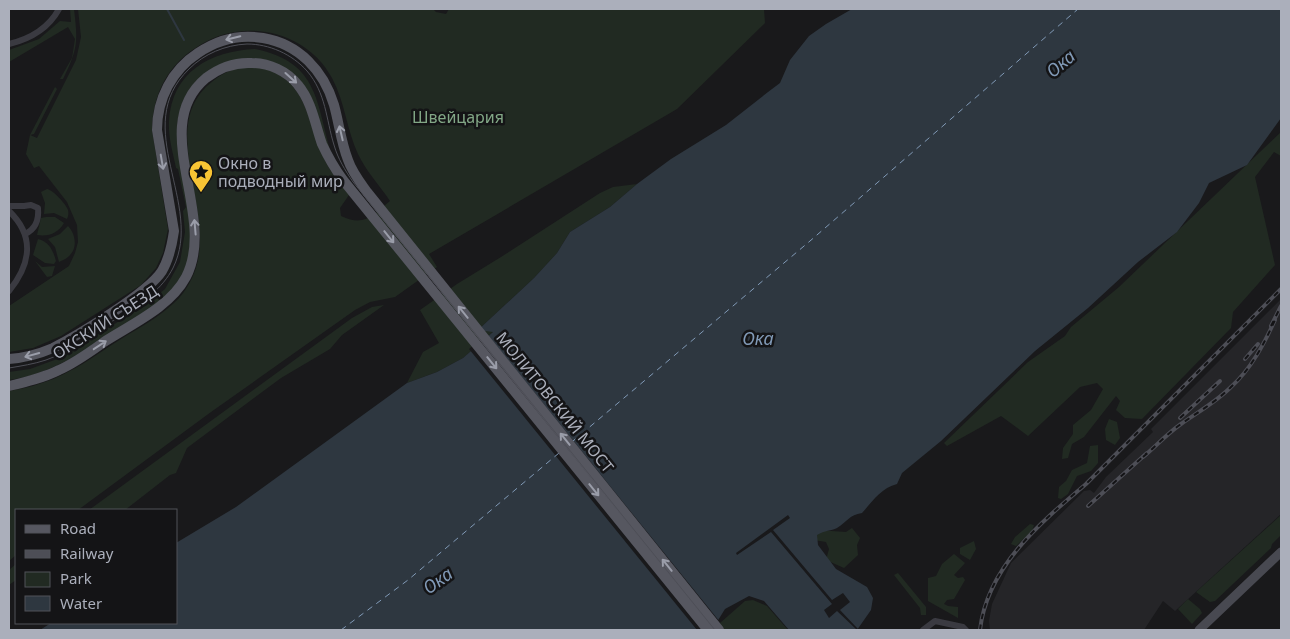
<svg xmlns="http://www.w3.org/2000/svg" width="1290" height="639" viewBox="0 0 1290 639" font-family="'Noto Sans',sans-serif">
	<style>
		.built { fill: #252528 }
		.green { fill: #212a22 }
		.water { fill: #2e3740 }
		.pier { fill: #19191b }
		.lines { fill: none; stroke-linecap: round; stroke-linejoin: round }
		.stream { stroke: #2e3740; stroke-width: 2 }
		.ferry { stroke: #819ab7; stroke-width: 1; stroke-dasharray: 6 5; stroke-linecap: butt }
		.street { stroke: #3a3a41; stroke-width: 6 }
		.secondary { stroke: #484951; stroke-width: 9 }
		.primary { stroke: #565760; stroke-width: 10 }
		.tram { stroke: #4d4e56; stroke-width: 1 }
		.rail-casing { stroke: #4d4e56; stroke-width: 4 }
		.rail { stroke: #141416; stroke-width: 2; stroke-dasharray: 5.5; stroke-linecap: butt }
		.oneway { stroke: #9a9da9 }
		.labels { text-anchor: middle; stroke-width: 5; stroke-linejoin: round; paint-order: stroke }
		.park-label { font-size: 16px; fill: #82a786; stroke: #141416 }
		.poi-label { font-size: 16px; fill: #abafbb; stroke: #141416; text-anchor: start }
		.street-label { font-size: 16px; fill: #abafbb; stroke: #141416 }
		.water-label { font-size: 18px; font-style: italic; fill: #819ab7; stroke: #141416 }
	</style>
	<rect width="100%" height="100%" fill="#19191b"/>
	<polygon class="built" points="1280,300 1280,515 1175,611 1163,601 1144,630 990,630 989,621 992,604 1011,563 1084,491 1090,490 1094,493 1106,477 1153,432 1151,429"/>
	<g class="green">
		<path d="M70,9H74C78,42 78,49 63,79H60L72,58L75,39L68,27L9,62V50L39,39L60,21L71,22Z"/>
		<path d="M78,9H433L436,12L446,14L449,9H764L765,23L677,109L429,254L437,267L395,297L370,302L355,310L211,412L78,510H16V555L9,561V391C20,389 31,387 42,383C71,374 96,355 121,339C139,328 159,317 174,303C181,297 186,289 190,282C225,220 151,128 213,81C224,72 236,67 251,67C267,67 284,75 294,88C309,106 312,133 322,154C328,169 339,182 349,195L340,208L341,216C365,227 371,216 390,201C380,186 366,171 358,154C347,131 345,102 332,78C307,31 244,17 200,45C168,64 153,93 152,130L168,229L163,253L156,268L141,285L61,336L33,348L9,352V306L69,266L75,253L78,242L77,225L67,202L39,166L34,168L26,154L30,135L55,87L57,89L34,134L30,135L37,138L76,60L81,37Z"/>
		<path d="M255,49C320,62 316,104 332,156L327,147L311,97L270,61C253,65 235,69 218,73C213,74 204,75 200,78C195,81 191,87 188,92C154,145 213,221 181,277C168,301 136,317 114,331C81,353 49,375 9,380V372L30,369L60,358L145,305L165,289L180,262L185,232L183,211L186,207L178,169L176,168C173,153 168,137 169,121C172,72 210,51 255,49Z"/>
		<polygon points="1281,132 1281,156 1274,152 1255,177 1275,265 1233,312 1231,328 1142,419 1125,418 1116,410 1120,401 1116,396 1084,437 1072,444 1068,458 1062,459 1063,448 1073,434 1073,425 1091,410 1103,389 1097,383 1080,387 1028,436 1001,416 947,446 944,443 1028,362 1065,336 1071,327 1119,287"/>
		<polygon points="637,184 610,207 570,232 557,253 534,278 478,330 494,331 463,358 437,372 407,383 423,352 439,343 420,310 457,284 501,257 600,193 613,187"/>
		<path d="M47,189C53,190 66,204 68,210C69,213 68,217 67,219L54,213L44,214L45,203L41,192Z"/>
		<path d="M46,217H55L64,223C58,233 49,237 37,235L41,218Z"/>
		<path d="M68,226C75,233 78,247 70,255C68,258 63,260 59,262L55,247L48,239L60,234Z"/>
		<path d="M38,239C49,242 53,250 56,261L54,264L45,263L33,255Z"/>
		<polygon points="35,261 42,267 55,266 52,276 47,277"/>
		<polygon points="384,305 342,335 330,349 281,378 187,448 176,473 170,475 125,510 89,510 352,318 372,307"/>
		<polygon points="1109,419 1117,422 1120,438 1115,445 1106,440 1105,429"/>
		<polygon points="1098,445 1098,463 1091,471 1077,476 1068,494 1061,499 1058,498 1059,487 1066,481 1072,470 1087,463 1090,446"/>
		<polygon points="1281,515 1281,535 1272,544 1271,548 1215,601 1210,602 1196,592"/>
		<polygon points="1030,524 1034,525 1032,531 1016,546 1011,544 1015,537"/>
		<polygon points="852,528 860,538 857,545 858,555 844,568 826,560 829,549 826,542 814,540 817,530 846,532"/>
		<polygon points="974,541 976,549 970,560 960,554 960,548"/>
		<polygon points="954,554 965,563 954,575 958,578 963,577 965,580 954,599 947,600 944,604 948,606 958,607 958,618 928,601 928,578 936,576 942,564"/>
		<polygon points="16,564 16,580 9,585 9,570"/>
		<polygon points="898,573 926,607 926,615 921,615 920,608 894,575"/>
		<polygon points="1188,599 1200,609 1202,613 1192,624 1178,609"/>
		<polygon points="753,600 767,606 788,630 722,630 720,623 745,601"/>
	</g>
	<path class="water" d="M852,9H1281V118L1247,165L1209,183L1199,203L1177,232L1138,262L1088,308L1035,351L941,441L902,473L897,484C881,488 873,501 862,513C849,515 848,521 837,528C831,531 825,530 817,535L818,545L836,569L867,587L873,598L871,610L857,630H789L764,601L749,596L725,609L712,630H40L51,623H176V543L236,507L407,383L437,372L463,358L493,332L478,330L534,278L557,253L570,232L610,207L637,184L671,159L726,125L768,92L780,83L790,60L809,36L826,24Z"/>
	<g class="pier">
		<polygon points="487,334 720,622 715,630 697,630 469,349"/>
		<polygon points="788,515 790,518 773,530 832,600 843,593 850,602 840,610 858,629 857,630 837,611 829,618 824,610 832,604 771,532 737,555 736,553"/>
	</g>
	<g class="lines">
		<polyline class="stream" points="167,9 184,40"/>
		<g class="ferry">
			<polyline points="573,441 810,241 1078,9"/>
			<polyline points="341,630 408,580 559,453"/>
		</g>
		<g class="street">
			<path d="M9,44C30,39 48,29 59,9"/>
			<path d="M9,206H24L31,205L38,208C39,219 36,229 25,234"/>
			<path d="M9,211C35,236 31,264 9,291"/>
			<polyline points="923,630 935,621 963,627 966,630"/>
		</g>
		<polyline class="secondary" points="1199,630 1281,552"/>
		<g class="primary">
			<path d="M9,359C24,358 39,354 53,348C77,336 148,293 162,271C169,259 172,245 174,231L157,130C157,99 172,70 198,53C217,40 240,34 263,38C299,44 324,71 334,105C339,123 341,142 348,160C352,172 360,182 367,192L719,630"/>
			<path d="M9,386C26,382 43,378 59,370C75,363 90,352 104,342C132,324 170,307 186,277C218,215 147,127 206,78C219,68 235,62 252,63C269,63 287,71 298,85C312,102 315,124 322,144C328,157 335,169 343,180L708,630"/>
		</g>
		<path class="tram" d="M9,368C21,366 34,364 46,360C69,352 90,335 111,322C124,313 140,305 152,294C160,287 168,278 173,268C205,204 129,127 189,69C204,54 225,45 247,44C269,44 292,54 307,71C326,93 326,119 334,145C338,159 345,170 353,182L715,630"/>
		<g class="rail-casing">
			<g id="rail">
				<polyline points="1271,326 1281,306"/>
				<polyline points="1245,359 1258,344"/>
				<polyline points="1180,418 1220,381"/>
				<path d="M1143,457C1156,446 1168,433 1181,424C1198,412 1216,402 1231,387C1251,369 1264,344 1275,320"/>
				<polyline points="1088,506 1147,453"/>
				<path d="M980,630C987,567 1041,522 1086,484L1281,289"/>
			</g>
		</g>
		<use href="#rail" class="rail"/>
	</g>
	<defs><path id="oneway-shaft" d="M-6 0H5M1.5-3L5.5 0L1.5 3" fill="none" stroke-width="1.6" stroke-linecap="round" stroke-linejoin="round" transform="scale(1.25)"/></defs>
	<g class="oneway">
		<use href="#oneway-shaft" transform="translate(233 38) rotate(167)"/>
		<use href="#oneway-shaft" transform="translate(291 78) rotate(42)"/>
		<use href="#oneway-shaft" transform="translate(341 133) rotate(-103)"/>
		<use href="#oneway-shaft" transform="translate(162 162) rotate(80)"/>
		<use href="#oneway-shaft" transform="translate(195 227) rotate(-95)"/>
		<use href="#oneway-shaft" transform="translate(389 237) rotate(51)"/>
		<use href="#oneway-shaft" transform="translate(463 312) rotate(-129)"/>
		<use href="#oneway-shaft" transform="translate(100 345) rotate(-33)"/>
		<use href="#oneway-shaft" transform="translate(32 355) rotate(165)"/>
		<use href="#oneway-shaft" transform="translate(492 363) rotate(51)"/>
		<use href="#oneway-shaft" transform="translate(565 439) rotate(-129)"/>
		<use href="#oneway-shaft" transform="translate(594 490) rotate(51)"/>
		<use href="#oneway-shaft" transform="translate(667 565) rotate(-129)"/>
	</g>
	<defs>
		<g id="sight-pin" transform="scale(1.25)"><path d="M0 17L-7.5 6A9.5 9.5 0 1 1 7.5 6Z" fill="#f8c434" stroke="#141416"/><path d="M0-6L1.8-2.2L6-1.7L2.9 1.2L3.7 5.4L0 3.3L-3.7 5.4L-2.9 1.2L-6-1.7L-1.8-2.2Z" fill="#111"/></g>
	</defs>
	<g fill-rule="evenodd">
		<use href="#sight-pin" x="201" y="172"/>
	</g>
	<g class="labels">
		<g class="park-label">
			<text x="458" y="123">Швейцария</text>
		</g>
		<g class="poi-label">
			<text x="218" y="169">Окно в<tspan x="218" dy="18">подводный мир</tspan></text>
		</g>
		<g class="street-label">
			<text transform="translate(105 322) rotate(-33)" y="6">ОКСКИЙ СЪЕЗД</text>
			<text transform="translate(555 402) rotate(51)" y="6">МОЛИТОВСКИЙ МОСТ</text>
		</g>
		<g class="water-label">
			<text transform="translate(1061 64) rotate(-41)" y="6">Ока</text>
			<text x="758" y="345">Ока</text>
			<text transform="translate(438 581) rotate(-36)" y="6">Ока</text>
		</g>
	</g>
	<rect width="1290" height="639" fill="none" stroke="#abafbb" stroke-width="20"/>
	<rect x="15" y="509" width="162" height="115" fill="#141416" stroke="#505258"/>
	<rect x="25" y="525" width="25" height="8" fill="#565760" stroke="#505258"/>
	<text x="60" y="534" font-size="15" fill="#abafbb">Road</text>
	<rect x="25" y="550" width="25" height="8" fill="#4d4e56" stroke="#505258"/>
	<text x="60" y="559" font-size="15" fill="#abafbb">Railway</text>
	<rect x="25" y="572" width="25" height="15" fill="#212a22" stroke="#505258"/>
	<text x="60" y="584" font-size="15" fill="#abafbb">Park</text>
	<rect x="25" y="596" width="25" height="15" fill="#2e3740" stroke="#505258"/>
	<text x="60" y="609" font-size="15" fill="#abafbb">Water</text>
</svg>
